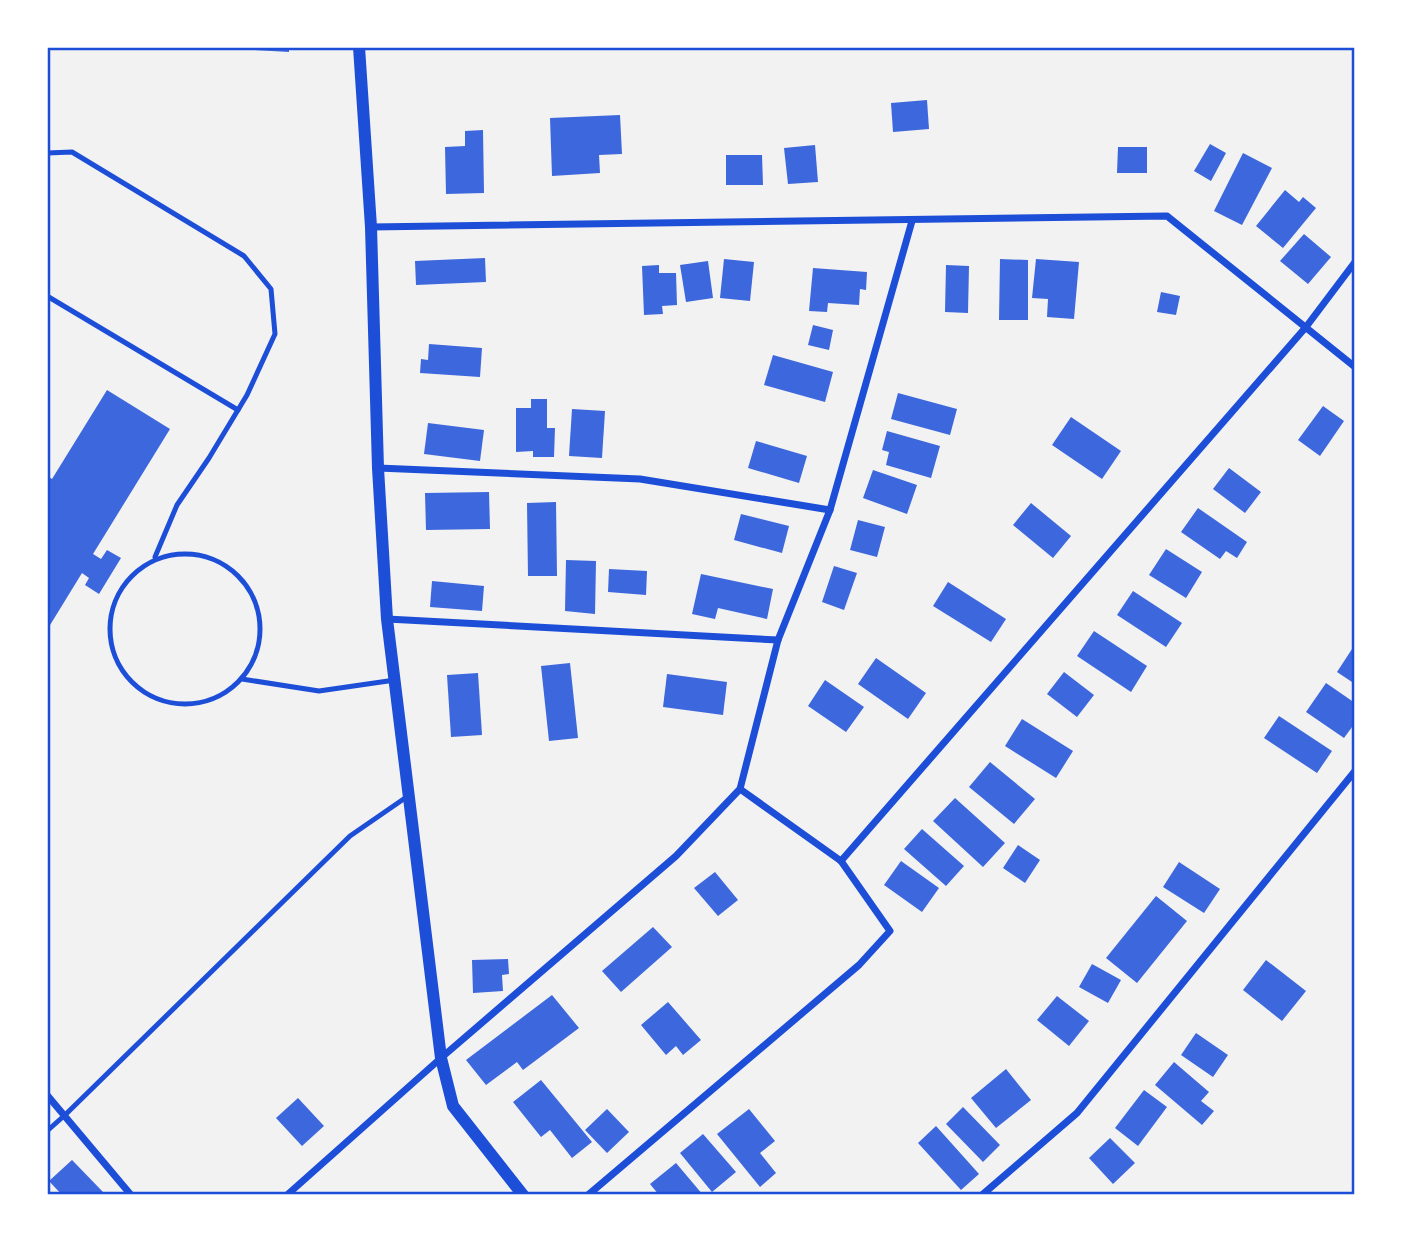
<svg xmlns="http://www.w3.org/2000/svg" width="1402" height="1242" viewBox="0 0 1402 1242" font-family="Barlow,sans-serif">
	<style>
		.building { fill: #3d67dc }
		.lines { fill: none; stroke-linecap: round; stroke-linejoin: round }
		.service { stroke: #1d4ed8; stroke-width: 5 }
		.minor { stroke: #1d4ed8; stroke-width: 7 }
		.tertiary { stroke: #1d4ed8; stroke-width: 12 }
		.neatline { fill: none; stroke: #1d4ed8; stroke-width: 2.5 }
	</style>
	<rect width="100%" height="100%" fill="#f2f2f2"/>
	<g class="building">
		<polygon points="239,47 289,47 289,52 239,49"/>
		<polygon points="927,100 929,129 893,132 891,103"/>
		<polygon points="620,115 622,154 599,155 600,173 552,176 550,118"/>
		<polygon points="483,130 484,193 446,194 445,147 465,146 465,131"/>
		<polygon points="1210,144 1226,153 1211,181 1194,171"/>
		<polygon points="815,145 818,182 788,184 784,148"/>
		<polygon points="1118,147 1147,147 1147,173 1117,173"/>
		<polygon points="1243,153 1272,168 1242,225 1214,211"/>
		<polygon points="726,155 762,155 763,185 726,185"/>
		<polygon points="1285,190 1299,202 1303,197 1316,208 1283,248 1256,226"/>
		<polygon points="1304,234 1331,257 1308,284 1280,261"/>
		<polygon points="485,258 486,282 416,285 415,261"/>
		<polygon points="724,259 754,262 750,301 720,298"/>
		<polygon points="1000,259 1028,260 1028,320 999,320"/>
		<polygon points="1036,259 1079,262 1074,319 1047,317 1048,299 1032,298"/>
		<polygon points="708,261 713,298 686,302 680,265"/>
		<polygon points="659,265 659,273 676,273 677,305 662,306 663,314 644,315 642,266"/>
		<polygon points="946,265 969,266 968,313 945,312"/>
		<polygon points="813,268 867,272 866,290 860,289 859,305 828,303 827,312 809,311"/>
		<polygon points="1161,292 1180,296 1176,315 1157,312"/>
		<polygon points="813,325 833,330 829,350 808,345"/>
		<polygon points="429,344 482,348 480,377 420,373 421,359 428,360"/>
		<polygon points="773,355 833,372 825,402 764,385"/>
		<polygon points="107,390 170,429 93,554 101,559 107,550 121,558 99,594 85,585 89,578 82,573 47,630 47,476 52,479"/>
		<polygon points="898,393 957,409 950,435 891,419"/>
		<polygon points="531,399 547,399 547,428 555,428 554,457 533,457 533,451 516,452 516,408 531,408"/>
		<polygon points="1323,406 1344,421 1320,456 1298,440"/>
		<polygon points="572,409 605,411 602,458 569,456"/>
		<polygon points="1071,417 1121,451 1102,479 1052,445"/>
		<polygon points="428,423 484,430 480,461 424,454"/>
		<polygon points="887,431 940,446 931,478 886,465 889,452 882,450"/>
		<polygon points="756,441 807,456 799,483 748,468"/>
		<polygon points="1229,468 1261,492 1245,513 1213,489"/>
		<polygon points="873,470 917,485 907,514 863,498"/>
		<polygon points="489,492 490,529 426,530 425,493"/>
		<polygon points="556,502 557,576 528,576 527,503"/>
		<polygon points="1031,503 1071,536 1053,558 1013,525"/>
		<polygon points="1198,508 1247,542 1237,558 1226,551 1220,559 1181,532"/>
		<polygon points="741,514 789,526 782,553 734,540"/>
		<polygon points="858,520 885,527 877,557 850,550"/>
		<polygon points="1166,549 1202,572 1186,598 1149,575"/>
		<polygon points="566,560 596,561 595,614 565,611"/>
		<polygon points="834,566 857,573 844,610 822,602"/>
		<polygon points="609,569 647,571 646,595 608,592"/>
		<polygon points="701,574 773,589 767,619 718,608 715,619 692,614"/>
		<polygon points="432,581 484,586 482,611 430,607"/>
		<polygon points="948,582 1006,619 991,642 933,606"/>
		<polygon points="1133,591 1182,623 1166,647 1117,615"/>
		<polygon points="1094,631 1147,666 1131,692 1077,656"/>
		<polygon points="1352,649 1355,651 1355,684 1337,672"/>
		<polygon points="876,658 926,693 908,719 858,684"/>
		<polygon points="570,663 578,738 549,741 541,666"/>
		<polygon points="1064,672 1094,695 1077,717 1047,694"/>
		<polygon points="478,673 482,735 451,737 447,675"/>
		<polygon points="667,674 727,682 723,715 663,707"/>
		<polygon points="825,680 864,707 846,732 808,706"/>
		<polygon points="1326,683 1355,703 1355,723 1344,738 1306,712"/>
		<polygon points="1279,716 1332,751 1317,773 1264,738"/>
		<polygon points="1022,719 1073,751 1056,778 1005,746"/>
		<polygon points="990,762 1035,799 1014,824 969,787"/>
		<polygon points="955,798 1005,843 983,867 933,821"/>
		<polygon points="922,829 964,866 946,886 904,849"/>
		<polygon points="1018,845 1040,860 1025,883 1003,868"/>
		<polygon points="901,861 939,888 922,912 884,885"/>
		<polygon points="1179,862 1220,889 1204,913 1163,887"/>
		<polygon points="715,872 738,900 718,916 694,888"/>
		<polygon points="1156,896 1187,921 1137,983 1106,958"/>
		<polygon points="653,927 672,947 621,992 602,971"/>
		<polygon points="508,959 509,974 502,975 503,991 473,993 472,960"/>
		<polygon points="1266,960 1306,991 1282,1021 1243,990"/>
		<polygon points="1092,964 1121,980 1108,1003 1079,987"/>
		<polygon points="552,995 579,1028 523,1070 517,1062 486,1085 466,1060"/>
		<polygon points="1057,996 1089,1021 1069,1046 1037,1020"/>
		<polygon points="668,1002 701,1040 683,1055 676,1046 666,1055 641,1025"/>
		<polygon points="1196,1033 1228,1055 1213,1077 1181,1055"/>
		<polygon points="1174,1062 1209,1092 1201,1101 1214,1111 1202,1125 1155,1085"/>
		<polygon points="1006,1069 1031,1100 996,1128 971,1098"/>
		<polygon points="541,1080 592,1142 572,1158 550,1130 541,1137 513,1102"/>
		<polygon points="1144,1090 1167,1107 1138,1146 1115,1128"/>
		<polygon points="298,1098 324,1126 302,1146 276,1118"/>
		<polygon points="963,1107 1000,1145 983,1162 946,1124"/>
		<polygon points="607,1109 629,1132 607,1153 585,1130"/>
		<polygon points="749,1109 775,1141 760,1153 776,1173 760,1187 717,1134"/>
		<polygon points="936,1126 979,1174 961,1190 918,1143"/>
		<polygon points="703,1134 736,1172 712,1192 680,1153"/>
		<polygon points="1110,1138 1135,1163 1113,1184 1089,1158"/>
		<polygon points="72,1160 104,1193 102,1195 62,1195 49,1181"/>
		<polygon points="676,1163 703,1195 659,1195 650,1184"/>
	</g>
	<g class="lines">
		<g class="service">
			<polyline points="47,153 72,152 244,256 271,289 275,334 247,395 209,458 177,505 155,557"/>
			<polyline points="47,296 238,410"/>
			<circle cx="185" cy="629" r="75"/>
			<polyline points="242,679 319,691 395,680"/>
			<polyline points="47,1131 65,1115 350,836 408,796"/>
		</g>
		<g class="minor">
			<polyline points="371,227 1167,216 1355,367"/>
			<polyline points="378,468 640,479 830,510"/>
			<polyline points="387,619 778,640"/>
			<polyline points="841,861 1306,327 1355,262"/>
			<polyline points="47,1095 131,1195"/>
			<polyline points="287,1195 441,1058 676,856 740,789 778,640 830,510 912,221"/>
			<polyline points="588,1195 859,965 890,931 841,861 740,789"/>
			<polyline points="982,1195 1077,1113 1355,771"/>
		</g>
		<polyline class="tertiary" points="359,47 371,227 378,468 387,619 441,1058 453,1106 523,1195"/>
	</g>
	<rect width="1402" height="1242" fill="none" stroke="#ffffff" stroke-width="98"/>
	<rect x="49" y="49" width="1304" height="1144" class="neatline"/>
</svg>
